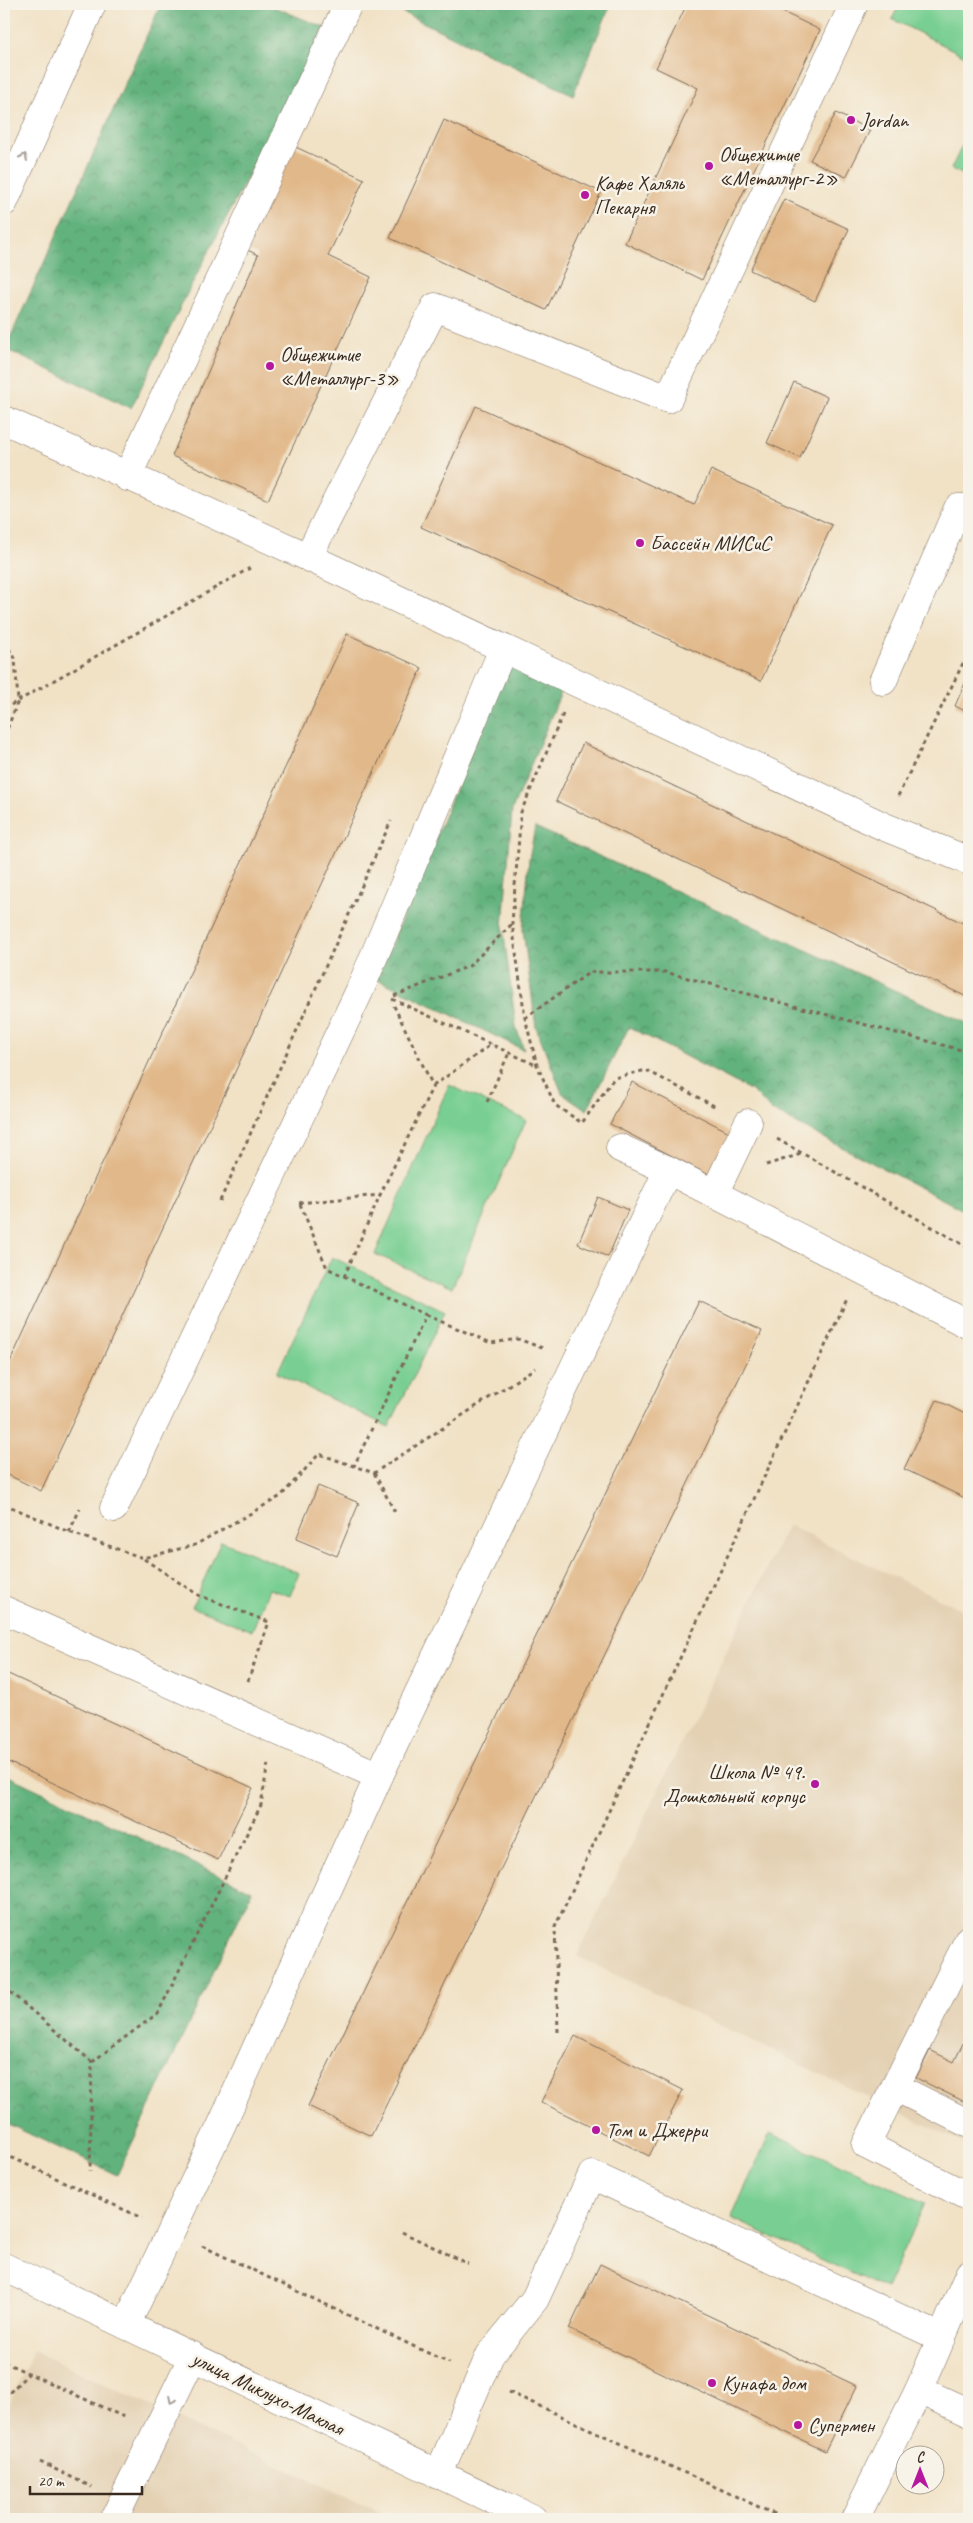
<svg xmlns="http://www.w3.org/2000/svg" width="973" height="2523" viewBox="0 0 973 2523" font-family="Caveat,sans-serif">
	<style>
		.built { fill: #e4d1b4 }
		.green { fill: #79cf93; stroke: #5a7c58 }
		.forest { fill: url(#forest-crowns); stroke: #4e6e4e }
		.building { fill: #e1b889 }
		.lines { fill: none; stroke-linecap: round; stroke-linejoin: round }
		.minor-casing { stroke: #7b6a59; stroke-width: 29 }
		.major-casing { stroke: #7b6a59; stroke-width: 29 }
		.path { stroke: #7b6a59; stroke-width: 3; stroke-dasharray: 4 4; stroke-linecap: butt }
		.minor { stroke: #fff; stroke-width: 28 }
		.major { stroke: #fff; stroke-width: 28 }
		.oneway { stroke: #a79f9a }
		.poi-dot { fill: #b5179e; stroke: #f7f3e8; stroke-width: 2 }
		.labels { text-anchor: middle; stroke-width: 5; stroke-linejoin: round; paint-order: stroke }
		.poi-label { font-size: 21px; fill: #3b2a1e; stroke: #f7f3e8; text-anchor: start }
		.street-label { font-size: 21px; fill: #3b2a1e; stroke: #f7f3e8 }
	</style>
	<defs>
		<pattern id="forest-crowns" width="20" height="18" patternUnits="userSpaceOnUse" patternTransform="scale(1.25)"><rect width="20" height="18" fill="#62b27d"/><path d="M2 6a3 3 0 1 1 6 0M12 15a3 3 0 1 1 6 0" fill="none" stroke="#529166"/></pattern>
	</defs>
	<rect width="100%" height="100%" fill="#f7f3e8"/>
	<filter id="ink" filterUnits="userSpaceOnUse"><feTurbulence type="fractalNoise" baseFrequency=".02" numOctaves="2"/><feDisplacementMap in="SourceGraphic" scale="10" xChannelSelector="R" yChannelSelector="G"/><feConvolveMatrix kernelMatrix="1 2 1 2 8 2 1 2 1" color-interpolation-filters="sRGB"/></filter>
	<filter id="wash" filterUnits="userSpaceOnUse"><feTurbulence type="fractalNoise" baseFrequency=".0096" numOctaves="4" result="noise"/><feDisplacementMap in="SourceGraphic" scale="20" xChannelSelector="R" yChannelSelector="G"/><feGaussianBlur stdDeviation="1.12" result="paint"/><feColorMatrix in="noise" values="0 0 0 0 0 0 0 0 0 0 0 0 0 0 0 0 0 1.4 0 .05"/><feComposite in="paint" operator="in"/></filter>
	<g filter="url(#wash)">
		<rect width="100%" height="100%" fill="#f1e2c6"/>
		<g class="built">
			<polygon points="788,1525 969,1613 969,2146 577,1956"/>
			<polygon points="33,2351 394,2519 4,2519 4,2416"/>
		</g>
		<g class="green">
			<polygon points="900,4 969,4 969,58 892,19"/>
			<polygon points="969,131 969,177 951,169"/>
			<polygon points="449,1085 526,1120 452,1288 375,1254"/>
			<polygon points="332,1257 445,1311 389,1427 277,1373"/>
			<polygon points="221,1541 299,1573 290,1596 269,1589 252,1631 192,1607"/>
			<polygon points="770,2133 925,2203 886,2289 731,2218"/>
		</g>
		<g class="forest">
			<polygon points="161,4 267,4 325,28 190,288 131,408 5,349"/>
			<polygon points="385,4 611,4 573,95"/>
			<polygon points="507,665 563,688 512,810 503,927 516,1027 524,1050 377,979"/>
			<polygon points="535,827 969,1024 969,1213 772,1111 752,1091 629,1027 587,1110 562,1093 536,1027 523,930 529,859"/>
			<polygon points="4,1774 252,1891 117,2175 4,2122"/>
		</g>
		<g id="blocks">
			<g class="building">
				<polygon points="687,4 766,4 820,30 702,280 625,243 698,88 656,68"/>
				<polygon points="836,113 870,130 846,177 810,160"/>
				<polygon points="444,120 601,192 546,310 390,238"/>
				<polygon points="285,142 364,179 328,256 371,277 268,500 172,456 258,255 237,245"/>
				<polygon points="784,199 849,229 815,301 750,270"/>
				<polygon points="794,382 827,397 800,458 767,443"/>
				<polygon points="476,406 694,505 711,470 832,525 761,681 421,527"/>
				<polygon points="347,634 422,668 41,1491 4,1473 4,1375"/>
				<polygon points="969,674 969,713 955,706"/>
				<polygon points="583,743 969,926 969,998 556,801"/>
				<polygon points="632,1082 731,1133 709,1175 610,1124"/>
				<polygon points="598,1197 628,1210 608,1257 578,1244"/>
				<polygon points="699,1301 762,1331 371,2136 308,2106"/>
				<polygon points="937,1400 969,1416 969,1500 904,1469"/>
				<polygon points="318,1486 359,1503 337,1556 296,1539"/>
				<polygon points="4,1672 253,1788 218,1860 4,1760"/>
				<polygon points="969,2031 969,2104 916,2078 930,2050 954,2062"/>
				<polygon points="575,2036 683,2090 649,2156 541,2102"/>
				<polygon points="600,2264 857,2386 825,2451 569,2329"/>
			</g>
		</g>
	</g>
	<g filter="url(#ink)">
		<use href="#blocks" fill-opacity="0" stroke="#7b6a59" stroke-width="1"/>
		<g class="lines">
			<g class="minor-casing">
				<g id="minor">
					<polyline points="4,420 308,557 885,827 969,861"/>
					<polyline points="127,477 348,4"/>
					<polyline points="308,557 435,307 668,399 854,4"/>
					<polyline points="883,681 958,508 969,508"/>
					<polyline points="620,1148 668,1170"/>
					<polyline points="714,1194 748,1123"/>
					<polyline points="114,1508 359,992 503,649"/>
					<polyline points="4,1610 379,1776"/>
					<polyline points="969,1939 866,2145 969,2197"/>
					<polyline points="895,2087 969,2124"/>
					<polyline points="126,2325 222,2124 379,1776 668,1170 969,1325"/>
					<polyline points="919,2390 969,2413"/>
					<polyline points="438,2475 490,2355 535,2299 592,2175 942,2338"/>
					<polyline points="114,2519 193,2356"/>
					<polyline points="855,2519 919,2390 969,2274"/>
				</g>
			</g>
			<g class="major-casing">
				<g id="major">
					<polyline points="4,202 92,4"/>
					<polyline points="4,2267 533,2519"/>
				</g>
			</g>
			<g class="path">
				<polyline points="4,642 15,658 18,701 4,737"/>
				<polyline points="4,709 250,568"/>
				<polyline points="563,714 521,812 512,923 525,1018 537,1065 555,1105 582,1123 614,1078 646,1070 718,1108"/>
				<polyline points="898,796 969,651"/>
				<polyline points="394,996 469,966 512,924"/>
				<polyline points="392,999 536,1065"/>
				<polyline points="525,1018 590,972 665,972 969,1052"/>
				<polyline points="433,1086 492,1044"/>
				<polyline points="487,1102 509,1053"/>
				<polyline points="777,1139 969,1248"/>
				<polyline points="766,1165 801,1154"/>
				<polyline points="220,1201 391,821"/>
				<polyline points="299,1203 380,1195"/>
				<polyline points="300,1204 327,1268 426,1315 354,1466"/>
				<polyline points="344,1277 380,1195 433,1086 392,1002"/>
				<polyline points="426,1315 491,1343 518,1339 545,1349"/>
				<polyline points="374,1473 396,1514"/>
				<polyline points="4,1504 69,1532 143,1558 195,1545 281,1496 319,1454 374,1473 535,1368"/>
				<polyline points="69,1532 80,1509"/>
				<polyline points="144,1559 198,1595 269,1622 248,1681"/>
				<polyline points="4,1987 92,2062 90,2171"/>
				<polyline points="558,2032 555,1927 847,1299"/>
				<polyline points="92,2062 158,2013 261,1805 268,1763"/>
				<polyline points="4,2154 142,2218"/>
				<polyline points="402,2232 468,2264"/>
				<polyline points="202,2246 449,2363"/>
				<polyline points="4,2362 126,2418"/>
				<polyline points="509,2392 785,2519"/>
				<polyline points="4,2398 29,2373"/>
				<polyline points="40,2462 92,2487"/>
				<polyline points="152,2515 160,2519"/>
			</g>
			<use href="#minor" class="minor"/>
			<use href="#major" class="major"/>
		</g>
		<defs><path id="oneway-chevron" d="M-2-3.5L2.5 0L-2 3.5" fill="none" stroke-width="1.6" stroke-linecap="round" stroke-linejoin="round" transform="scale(1.25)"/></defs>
		<g class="oneway">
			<use href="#oneway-chevron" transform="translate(24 157) rotate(-66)"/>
			<use href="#oneway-chevron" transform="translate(172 2400) rotate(116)"/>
		</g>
	</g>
	<g class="poi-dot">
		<circle cx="851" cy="120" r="5"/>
		<circle cx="709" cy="166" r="5"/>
		<circle cx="585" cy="195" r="5"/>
		<circle cx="270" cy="366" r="5"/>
		<circle cx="640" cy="543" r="5"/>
		<circle cx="815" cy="1784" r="5"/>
		<circle cx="596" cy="2130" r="5"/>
		<circle cx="712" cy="2383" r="5"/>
		<circle cx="798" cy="2425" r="5"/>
	</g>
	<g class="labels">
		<g class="poi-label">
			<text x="861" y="127">Jordan</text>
			<text x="719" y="161">Общежитие<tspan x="719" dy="24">«Металлург-2»</tspan></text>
			<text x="595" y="190">Кафе Халяль<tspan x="595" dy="24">Пекарня</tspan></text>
			<text x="280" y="361">Общежитие<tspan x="280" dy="24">«Металлург-3»</tspan></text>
			<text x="650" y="550">Бассейн МИСиС</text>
			<text x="805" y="1779" text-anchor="end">Школа № 49.<tspan x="805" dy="24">Дошкольный корпус</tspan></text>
			<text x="606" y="2137">Том и Джерри</text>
			<text x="722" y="2390">Кунафа дом</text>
			<text x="808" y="2432">Супермен</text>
		</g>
		<g class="street-label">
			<text transform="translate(268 2393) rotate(26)" y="7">улица Миклухо-Маклая</text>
		</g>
	</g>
	<rect width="973" height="2523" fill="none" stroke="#f7f3e8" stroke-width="20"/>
	<g transform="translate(920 2470)"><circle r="24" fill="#f7f3e8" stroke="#aca397"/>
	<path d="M0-4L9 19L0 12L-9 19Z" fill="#b5179e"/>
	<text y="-8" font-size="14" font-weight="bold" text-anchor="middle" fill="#3b2a1e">С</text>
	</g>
	<path d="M30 2486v8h112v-8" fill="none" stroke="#3b2a1e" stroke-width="2.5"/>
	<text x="38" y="2486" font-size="15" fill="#3b2a1e" stroke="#f7f3e8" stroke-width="4" paint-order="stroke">20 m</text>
</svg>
